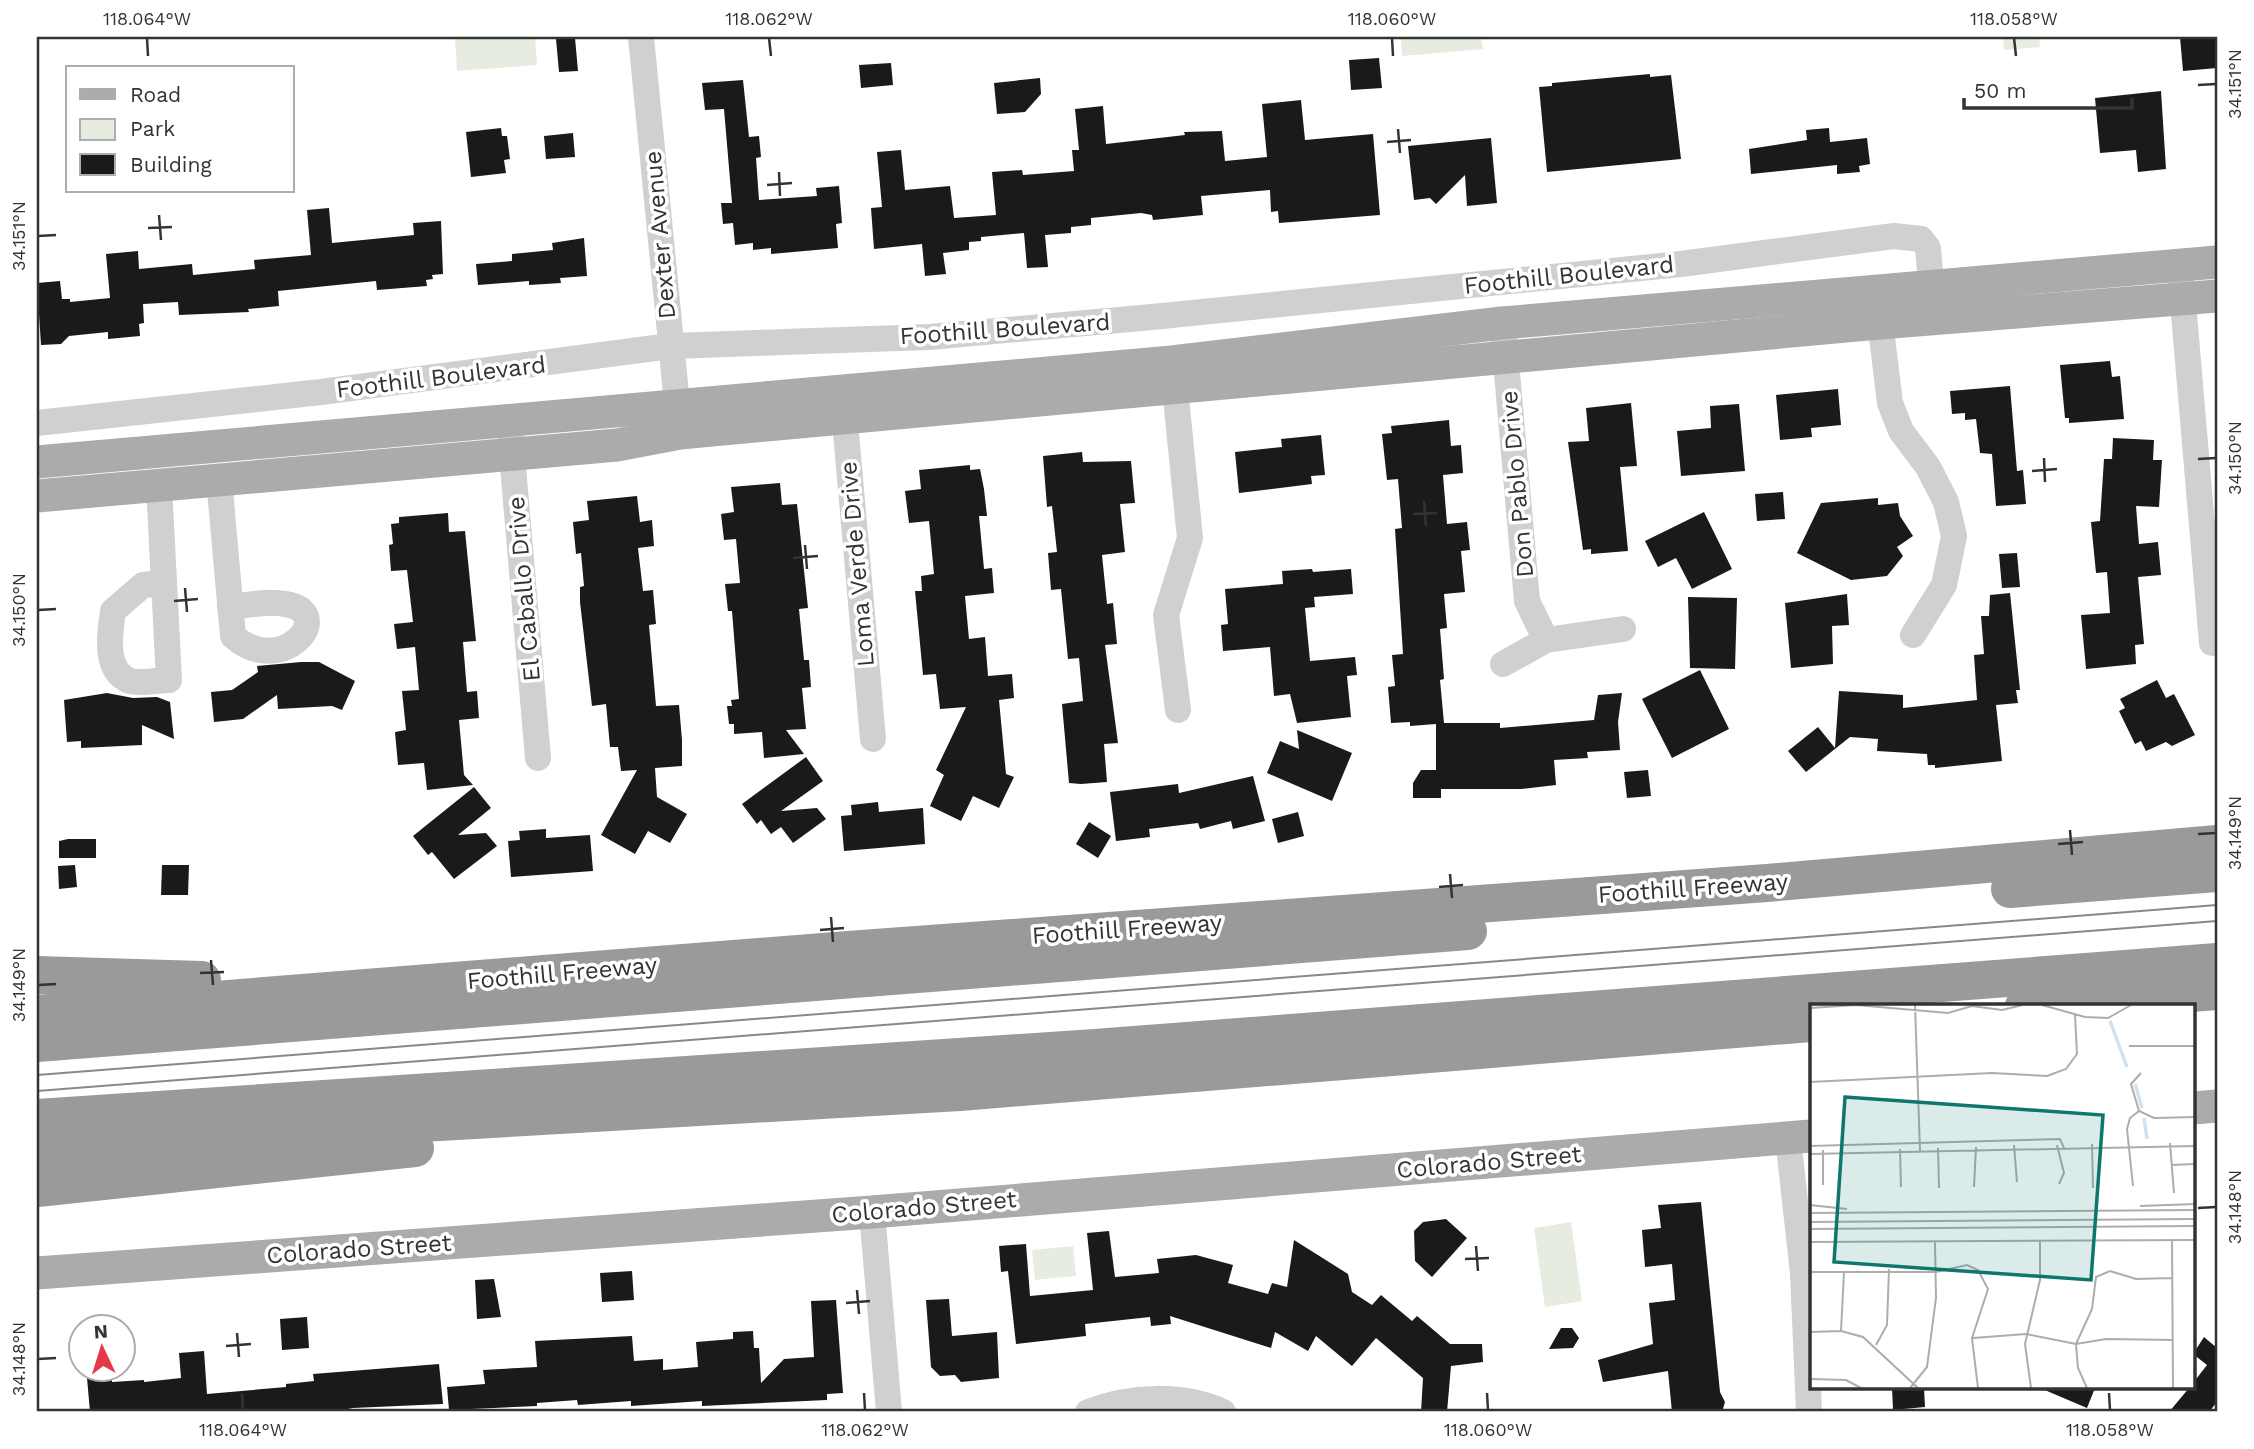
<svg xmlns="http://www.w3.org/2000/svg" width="2254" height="1449" viewBox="0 0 2254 1449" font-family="'Work Sans',sans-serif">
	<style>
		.green { fill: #e6ecdf }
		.building { fill: #1a1a1a }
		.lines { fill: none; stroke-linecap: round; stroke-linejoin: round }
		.minor { stroke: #d0d0d0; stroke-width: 26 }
		.major { stroke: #ababab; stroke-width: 33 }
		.highway { stroke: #9a9a9a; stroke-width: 38 }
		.tram { stroke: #888; stroke-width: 2 }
		.ticks { fill: none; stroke: #333; stroke-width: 2.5 }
		.labels { text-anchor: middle; stroke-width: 7; stroke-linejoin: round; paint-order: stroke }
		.street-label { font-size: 24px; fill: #333; stroke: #fff }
		.inset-river { fill: none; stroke: #cfe2ee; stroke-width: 3.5 }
		.inset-road { fill: none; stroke: #adadad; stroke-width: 2 }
		.view { fill: #0f766e; fill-opacity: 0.15; stroke: #0f766e; stroke-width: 3.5 }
		.inset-edge { fill: none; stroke: #333; stroke-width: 3.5 }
		.neatline { fill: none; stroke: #333; stroke-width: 2.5 }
		.ticks-label { font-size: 18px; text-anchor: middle; fill: #333 }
	</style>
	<rect width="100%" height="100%" fill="#fff"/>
	<g class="green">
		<polygon points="455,37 535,37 537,65 457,71"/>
		<polygon points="1401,37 1481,37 1483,49 1402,56"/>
		<polygon points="2003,37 2039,37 2040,47 2004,50"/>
		<polygon points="1571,1222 1582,1301 1545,1307 1534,1228"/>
		<polygon points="1073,1246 1076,1276 1035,1280 1032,1250"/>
	</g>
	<g class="building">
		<polygon points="2180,37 2217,37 2217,68 2183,71"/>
		<polygon points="575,38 578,71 559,72 556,39"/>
		<polygon points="1379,58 1382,88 1351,90 1349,60"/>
		<polygon points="891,63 893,85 861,88 859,65"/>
		<polygon points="1650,74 1650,77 1671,75 1681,159 1547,172 1539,87 1552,86 1552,83"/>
		<polygon points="1040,78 1041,94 1025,112 997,114 994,83"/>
		<polygon points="743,80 749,137 759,136 761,157 756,158 759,200 817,196 816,188 839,186 842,223 836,224 838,248 771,254 771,248 753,250 753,243 735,245 733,223 723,224 721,203 732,203 724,109 705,110 702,83"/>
		<polygon points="2161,91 2166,169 2138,172 2136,150 2100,153 2095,98"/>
		<polygon points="1301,100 1305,140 1373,134 1380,215 1279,223 1278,211 1271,212 1270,190 1201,196 1203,215 1153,220 1152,215 1141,213 1091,218 1091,225 1071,227 1071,233 1045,235 1048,267 1027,268 1024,233 981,237 981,241 969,242 969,250 943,253 946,274 925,276 922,244 874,249 871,208 882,207 877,152 901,150 905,190 950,186 954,218 996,215 992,172 1022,170 1023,175 1074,171 1072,150 1079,150 1075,109 1103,106 1106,144 1185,135 1184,132 1222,131 1225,161 1267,157 1262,104"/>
		<polygon points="501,128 502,136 507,136 510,159 504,160 506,173 471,177 466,132"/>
		<polygon points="1829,128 1830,142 1867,138 1870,164 1859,166 1860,172 1837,174 1837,165 1751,174 1749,149 1807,140 1806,130"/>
		<polygon points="573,133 575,157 546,159 544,136"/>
		<polygon points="1491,138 1497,203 1467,206 1465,175 1436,204 1430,198 1414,200 1408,146"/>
		<polygon points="329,208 332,243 414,235 413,223 441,221 443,274 432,275 433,279 426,280 427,286 377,290 376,281 278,291 279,306 248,309 249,312 179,315 178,302 143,304 144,323 139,324 140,336 108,339 108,332 69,336 61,344 41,345 37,283 60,281 62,299 70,299 70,302 110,298 106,254 138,251 139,269 192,264 193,275 255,269 254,260 311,255 307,210"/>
		<polygon points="584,238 587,276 560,278 561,283 529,285 529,281 478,285 476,264 512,261 512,254 553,250 552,243"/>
		<polygon points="2110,361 2112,377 2120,376 2124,419 2069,423 2069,418 2065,418 2060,365"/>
		<polygon points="2010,386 2017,471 2023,470 2026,504 1996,506 1992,454 1980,453 1976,419 1965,420 1965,413 1952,414 1950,391"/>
		<polygon points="1838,389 1841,425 1811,428 1812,437 1780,440 1776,395"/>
		<polygon points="1631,403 1637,466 1620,467 1628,551 1591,554 1591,549 1583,550 1568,442 1589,441 1586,408"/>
		<polygon points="1739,404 1745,471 1681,476 1677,431 1711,428 1710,406"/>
		<polygon points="1449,420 1451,446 1461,445 1463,473 1443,475 1447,524 1467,522 1470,550 1461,551 1465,592 1444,594 1447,628 1440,629 1444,679 1440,680 1444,723 1441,723 1500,723 1500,728 1594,720 1598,695 1622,693 1618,722 1620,750 1587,752 1588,758 1554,760 1556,785 1521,789 1441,789 1441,798 1413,798 1413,783 1421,770 1436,770 1436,724 1410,726 1410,722 1391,723 1388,687 1395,686 1392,655 1403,654 1395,529 1402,528 1398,479 1387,480 1382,434 1392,433 1391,426"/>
		<polygon points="1321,435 1325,475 1311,476 1312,484 1239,493 1235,452 1282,447 1281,439"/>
		<polygon points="2113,438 2154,440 2153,460 2162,460 2159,507 2136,506 2139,544 2158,542 2161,575 2138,577 2144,644 2135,645 2136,664 2086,669 2081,615 2110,613 2107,572 2096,573 2091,522 2100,521 2104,459 2112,459"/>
		<polygon points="1082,452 1083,462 1131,461 1135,503 1120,504 1125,552 1102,555 1107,604 1113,603 1117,644 1105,645 1118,743 1104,744 1107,782 1081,784 1069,783 1062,704 1083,701 1079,658 1068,659 1061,589 1051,590 1048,553 1057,552 1052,506 1047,507 1043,456"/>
		<polygon points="970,465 970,470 980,469 984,489 987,516 979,516 984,569 992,568 994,593 965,596 969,639 985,637 988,676 1012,674 1014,698 999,700 1006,774 1014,777 999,808 973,796 961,821 930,806 944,775 936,770 966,707 940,709 936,674 923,675 915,591 922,591 921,576 934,574 929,521 909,523 905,491 921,489 919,470"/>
		<polygon points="780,483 782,505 797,504 808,608 799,609 804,660 809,660 811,687 802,688 806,729 786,730 804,754 764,758 762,732 734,734 734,724 729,724 727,706 732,706 731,700 739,699 732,611 728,611 725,584 740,583 736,539 724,540 721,514 734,512 731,487"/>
		<polygon points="1783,492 1785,519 1757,521 1755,494"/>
		<polygon points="637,496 640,522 652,520 654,546 638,548 643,591 653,590 656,624 649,625 656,706 679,705 682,740 682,766 655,768 657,797 687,814 670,843 648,831 635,854 601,835 637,770 621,771 618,747 610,747 606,704 592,706 580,602 580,587 584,586 581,553 576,554 573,522 589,520 587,501"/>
		<polygon points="1878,498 1878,505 1898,503 1900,516 1913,536 1897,547 1903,556 1887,576 1851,580 1797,553 1821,503"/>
		<polygon points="1704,512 1732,569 1692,589 1676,558 1658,567 1645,541"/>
		<polygon points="448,513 449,532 465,531 476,641 463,642 467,692 477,691 479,718 459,720 464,775 473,785 427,790 424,763 398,765 395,732 406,730 402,691 419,690 415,647 397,649 394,624 413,622 407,570 391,571 389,545 393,544 391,524 399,523 399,517"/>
		<polygon points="2017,553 2020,587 2002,588 1999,554"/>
		<polygon points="1312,569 1313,572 1351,569 1353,594 1314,597 1315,607 1305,608 1310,661 1355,657 1357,675 1347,676 1351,717 1297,723 1290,694 1274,696 1270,647 1223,651 1221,625 1228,624 1225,589 1283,584 1282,571"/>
		<polygon points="2010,593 2020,690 2016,690 2018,703 1996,705 2002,761 1935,768 1935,765 1928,765 1927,754 1877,751 1878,739 1850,737 1806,772 1788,751 1818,727 1835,748 1839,691 1903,695 1903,708 1977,700 1974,655 1984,654 1981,616 1989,616 1990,595"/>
		<polygon points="1847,594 1849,625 1832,626 1833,664 1791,668 1785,603"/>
		<polygon points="1688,597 1737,598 1735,669 1690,668"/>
		<polygon points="301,662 319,662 355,681 342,710 332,706 278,709 277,695 243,719 214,722 211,692 232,690 258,672 257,666"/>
		<polygon points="1700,670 1729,729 1672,758 1642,699"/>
		<polygon points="2157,680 2166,698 2174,694 2195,735 2172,746 2166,742 2146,751 2141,741 2135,744 2119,711 2125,708 2120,699"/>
		<polygon points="107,693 133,698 157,697 170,702 174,739 142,725 142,745 81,748 81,741 67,742 64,700"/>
		<polygon points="1297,730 1352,753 1332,801 1267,773 1280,741 1299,749"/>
		<polygon points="806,757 823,781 781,811 817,808 826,819 793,843 781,827 771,834 761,820 757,824 742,804"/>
		<polygon points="1648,770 1651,796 1627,798 1624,772"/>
		<polygon points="1253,776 1265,821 1233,829 1231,821 1200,829 1198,823 1149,829 1150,837 1116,841 1110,792 1178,784 1179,793"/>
		<polygon points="474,787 491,808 458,835 486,833 497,846 454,879 432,852 428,855 413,836"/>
		<polygon points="878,802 879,812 923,808 925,844 844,851 841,816 852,815 851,805"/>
		<polygon points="1298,812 1304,836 1278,843 1272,819"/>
		<polygon points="1089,822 1111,836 1098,858 1076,844"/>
		<polygon points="546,829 546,838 590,835 593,871 511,877 508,841 520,840 519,831"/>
		<polygon points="68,839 96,839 96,858 59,858 59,841"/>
		<polygon points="75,865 77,887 59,889 58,866"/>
		<polygon points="162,865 189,865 188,895 161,895"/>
		<polygon points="1701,1202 1720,1392 1725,1402 1722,1412 1672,1412 1668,1371 1603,1382 1598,1360 1653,1344 1649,1303 1675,1300 1672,1264 1645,1267 1642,1230 1661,1228 1658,1205"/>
		<polygon points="1446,1219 1467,1238 1432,1277 1415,1261 1414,1231 1423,1222"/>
		<polygon points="1109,1231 1115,1277 1159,1273 1157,1259 1196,1255 1233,1265 1228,1283 1268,1294 1272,1283 1287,1287 1294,1240 1348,1274 1352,1292 1372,1305 1381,1295 1412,1321 1417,1316 1450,1344 1482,1344 1483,1362 1451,1366 1447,1412 1421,1412 1423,1378 1376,1338 1352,1366 1316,1336 1308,1351 1275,1332 1271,1348 1170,1316 1171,1324 1151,1326 1150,1317 1085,1324 1086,1336 1016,1344 1008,1271 1001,1272 999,1246 1026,1244 1030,1296 1093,1290 1087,1233"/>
		<polygon points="632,1271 634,1300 602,1302 600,1273"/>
		<polygon points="494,1279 501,1317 477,1319 475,1280"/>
		<polygon points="949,1299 952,1336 997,1332 999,1378 961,1382 955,1375 940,1376 931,1367 926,1300"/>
		<polygon points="836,1300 843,1393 827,1394 827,1400 702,1406 702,1401 631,1406 631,1401 578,1405 577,1400 537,1403 537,1406 449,1410 447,1387 485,1384 483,1370 537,1367 535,1341 632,1336 634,1361 663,1359 663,1370 698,1367 696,1342 733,1339 733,1332 753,1331 754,1348 759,1348 761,1383 784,1359 814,1357 811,1301"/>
		<polygon points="307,1317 309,1348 282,1350 280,1319"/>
		<polygon points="1561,1328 1572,1328 1579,1338 1573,1348 1549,1349"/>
		<polygon points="2204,1337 2217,1348 2217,1402 2209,1412 2169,1412 2189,1388 2193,1388 2193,1383 2207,1365 2193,1354"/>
		<polygon points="204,1351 207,1394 286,1387 286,1384 314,1381 313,1374 439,1364 443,1404 353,1408 333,1412 90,1412 87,1378 112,1376 112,1382 144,1380 144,1382 181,1378 179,1353"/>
		<polygon points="1892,1388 1924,1388 1925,1407 1893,1410"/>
		<polygon points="2040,1388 2095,1388 2087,1408"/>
	</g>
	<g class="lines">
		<g class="minor">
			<polyline points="641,37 679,424"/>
			<polyline points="2181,279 2212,643"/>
			<polyline points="1878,304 1890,403 1901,431 1928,467 1946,502 1954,536 1944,585 1913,635"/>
			<polyline points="1504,339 1527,601 1546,640"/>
			<polyline points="1173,368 1190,538 1166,615 1178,710"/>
			<polyline points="843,399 873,739"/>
			<polyline points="509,420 538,758"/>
			<polyline points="37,423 321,392 670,346 929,337 1152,317 1681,264 1894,236 1921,239 1928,248 1933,306"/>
			<path d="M219,479L233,636C281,679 335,616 290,605C271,600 249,605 230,607"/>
			<path d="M159,485C162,550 166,615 169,680C158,680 141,684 130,681C103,671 110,632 113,611L143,585L164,583"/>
			<polyline points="1503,664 1546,640 1623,629"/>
			<polyline points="1788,1138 1803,1273 1809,1412"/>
			<polyline points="872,1212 889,1412"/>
			<path d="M1088,1412C1129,1396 1182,1393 1223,1412"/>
		</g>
		<g class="major">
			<polyline points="37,462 1172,362 1502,323 2217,262"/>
			<polyline points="37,496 617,445 680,433 1879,323 2217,296"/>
			<polyline points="2193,1108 2217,1106"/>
			<polyline points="37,1273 872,1212 1811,1136"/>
		</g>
		<g class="highway">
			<polyline points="2010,889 2217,873"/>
			<polyline points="37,975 202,980"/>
			<polyline points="2024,1006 2217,991"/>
			<polyline points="37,1014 848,950 1767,883 2217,844"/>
			<polyline points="37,1043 1468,931"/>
			<polyline points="37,1118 1095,1048 2217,962"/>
			<polyline points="37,1152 317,1129 960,1092 1811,1023"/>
			<polyline points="37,1188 415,1148"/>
		</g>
		<g class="tram">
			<polyline points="37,1075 2217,905"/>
			<polyline points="37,1091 2217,921"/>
		</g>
	</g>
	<path class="ticks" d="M147,38L148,56M769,38L771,56M1392,38L1393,56M2014,38L2016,56M2198,85L2216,84M1398,129L1400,153M1387,142L1411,140M779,172L780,196M767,185L792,183M159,215L161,240M148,228L172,227M38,236L56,235M2044,458L2045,482M2198,459L2216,458M2032,471L2057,469M1424,501L1426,526M1413,514L1437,513M805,545L807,569M793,558L818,556M185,588L187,612M174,601L198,599M38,610L56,609M2070,830L2072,855M2198,834L2216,833M2058,844L2083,842M1450,874L1452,898M1439,887L1463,885M831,917L833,942M820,930L844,928M211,960L213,985M200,973L224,972M38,985L56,984M2198,1208L2216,1207M1476,1246L1478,1271M1465,1259L1489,1258M857,1290L859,1314M846,1303L870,1301M237,1333L239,1357M226,1346L251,1344M38,1359L56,1358M242,1393L243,1410M864,1393L865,1410M1487,1393L1488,1410M2109,1393L2110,1410"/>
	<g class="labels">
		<g class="street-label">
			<text transform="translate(660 235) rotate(-95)" y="8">Dexter Avenue</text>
			<text transform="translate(1569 275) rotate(-6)" y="8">Foothill Boulevard</text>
			<text transform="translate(1005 329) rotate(-4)" y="8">Foothill Boulevard</text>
			<text transform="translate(441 377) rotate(-7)" y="8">Foothill Boulevard</text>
			<text transform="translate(1517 484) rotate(-95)" y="8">Don Pablo Drive</text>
			<text transform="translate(857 564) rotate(-95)" y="8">Loma Verde Drive</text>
			<text transform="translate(524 589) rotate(-95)" y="8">El Caballo Drive</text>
			<text transform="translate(1693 888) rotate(-4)" y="8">Foothill Freeway</text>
			<text transform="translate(1127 929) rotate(-4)" y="8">Foothill Freeway</text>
			<text transform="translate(562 973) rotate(-5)" y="8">Foothill Freeway</text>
			<text transform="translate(1489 1162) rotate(-5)" y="8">Colorado Street</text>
			<text transform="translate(924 1207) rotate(-5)" y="8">Colorado Street</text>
			<text transform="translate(359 1249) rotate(-4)" y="8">Colorado Street</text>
		</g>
	</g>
	<g transform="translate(1810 1004)">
		<rect width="385" height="385" fill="#fff"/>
		<path class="inset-river" d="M300,17L317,63M325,80L332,104M334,114L337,135"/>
		<path class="inset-road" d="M105,1L110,147M232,1L275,13L298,14L321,1M0,4L46,1L138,9L162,2L192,6L213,1M319,42H385M331,69L321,80L329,107L344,114L385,113M0,78L182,69L237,72L256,65L267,50L265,11M360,139L364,189M282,140L283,184M204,141L207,178M247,141L254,169L249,180M0,142L250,135L254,144M128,144L129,184M90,145L91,183M13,146V181M0,150L385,142M361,161L385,160M323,182L317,125L320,114L329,107M164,183L166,143M0,201L37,205M330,202L385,200M0,209L385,206M0,218L385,215M0,225L385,222M362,236L363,384M0,238L385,236M0,268H126L157,261L168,266L178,285L162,334L168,384M31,327L34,268M0,328L31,327L53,333L108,384M163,334L216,330L266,340L296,335L363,336M66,341L77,321L79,265M0,375L36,376L51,384M100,384L117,363L126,294L125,238M221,384L215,340L230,276V237M277,384L268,364L266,340L282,305L286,273L300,267L326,275L362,274"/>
		<path class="view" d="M35,93L293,111L281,276L24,258Z"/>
		<rect width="385" height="385" class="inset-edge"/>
	</g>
	<rect width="2254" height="1449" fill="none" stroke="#ffffff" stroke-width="77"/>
	<rect x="66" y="66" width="228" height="126" fill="#ffffff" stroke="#adadad" stroke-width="2"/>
	<rect x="80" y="89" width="35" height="10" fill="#ababab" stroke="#adadad" stroke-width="2"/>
	<text x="130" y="102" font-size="21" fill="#333333">Road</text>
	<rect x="80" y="119" width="35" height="21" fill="#e6ecdf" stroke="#adadad" stroke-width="2"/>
	<text x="130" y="136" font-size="21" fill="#333333">Park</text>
	<rect x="80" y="154" width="35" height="21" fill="#1a1a1a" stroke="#adadad" stroke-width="2"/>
	<text x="130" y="172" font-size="21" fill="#333333">Building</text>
	<g transform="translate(102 1348) rotate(356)"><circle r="33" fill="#ffffff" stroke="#adadad" stroke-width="2"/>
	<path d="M0-5L12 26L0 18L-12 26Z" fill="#e63946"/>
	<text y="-10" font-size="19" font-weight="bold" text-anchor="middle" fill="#333333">N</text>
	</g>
	<path d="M1964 98v10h168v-10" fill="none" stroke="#333333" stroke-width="3.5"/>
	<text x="1974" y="98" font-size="21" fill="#333333" stroke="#ffffff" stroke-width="5" paint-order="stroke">50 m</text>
	<rect x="38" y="38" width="2178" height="1372" class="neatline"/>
	<g class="ticks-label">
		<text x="147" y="25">118.064°W</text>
		<text x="769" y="25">118.062°W</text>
		<text x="1392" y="25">118.060°W</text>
		<text x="2014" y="25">118.058°W</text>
		<text transform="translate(2235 84) rotate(-90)" y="6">34.151°N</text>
		<text transform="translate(19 236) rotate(-90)" y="6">34.151°N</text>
		<text transform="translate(2235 458) rotate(-90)" y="6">34.150°N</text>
		<text transform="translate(19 610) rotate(-90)" y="6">34.150°N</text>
		<text transform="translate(2235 833) rotate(-90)" y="6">34.149°N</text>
		<text transform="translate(19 985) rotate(-90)" y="6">34.149°N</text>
		<text transform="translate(2235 1207) rotate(-90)" y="6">34.148°N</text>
		<text transform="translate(19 1359) rotate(-90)" y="6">34.148°N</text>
		<text x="243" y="1436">118.064°W</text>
		<text x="865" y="1436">118.062°W</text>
		<text x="1488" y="1436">118.060°W</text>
		<text x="2110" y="1436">118.058°W</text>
	</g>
</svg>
